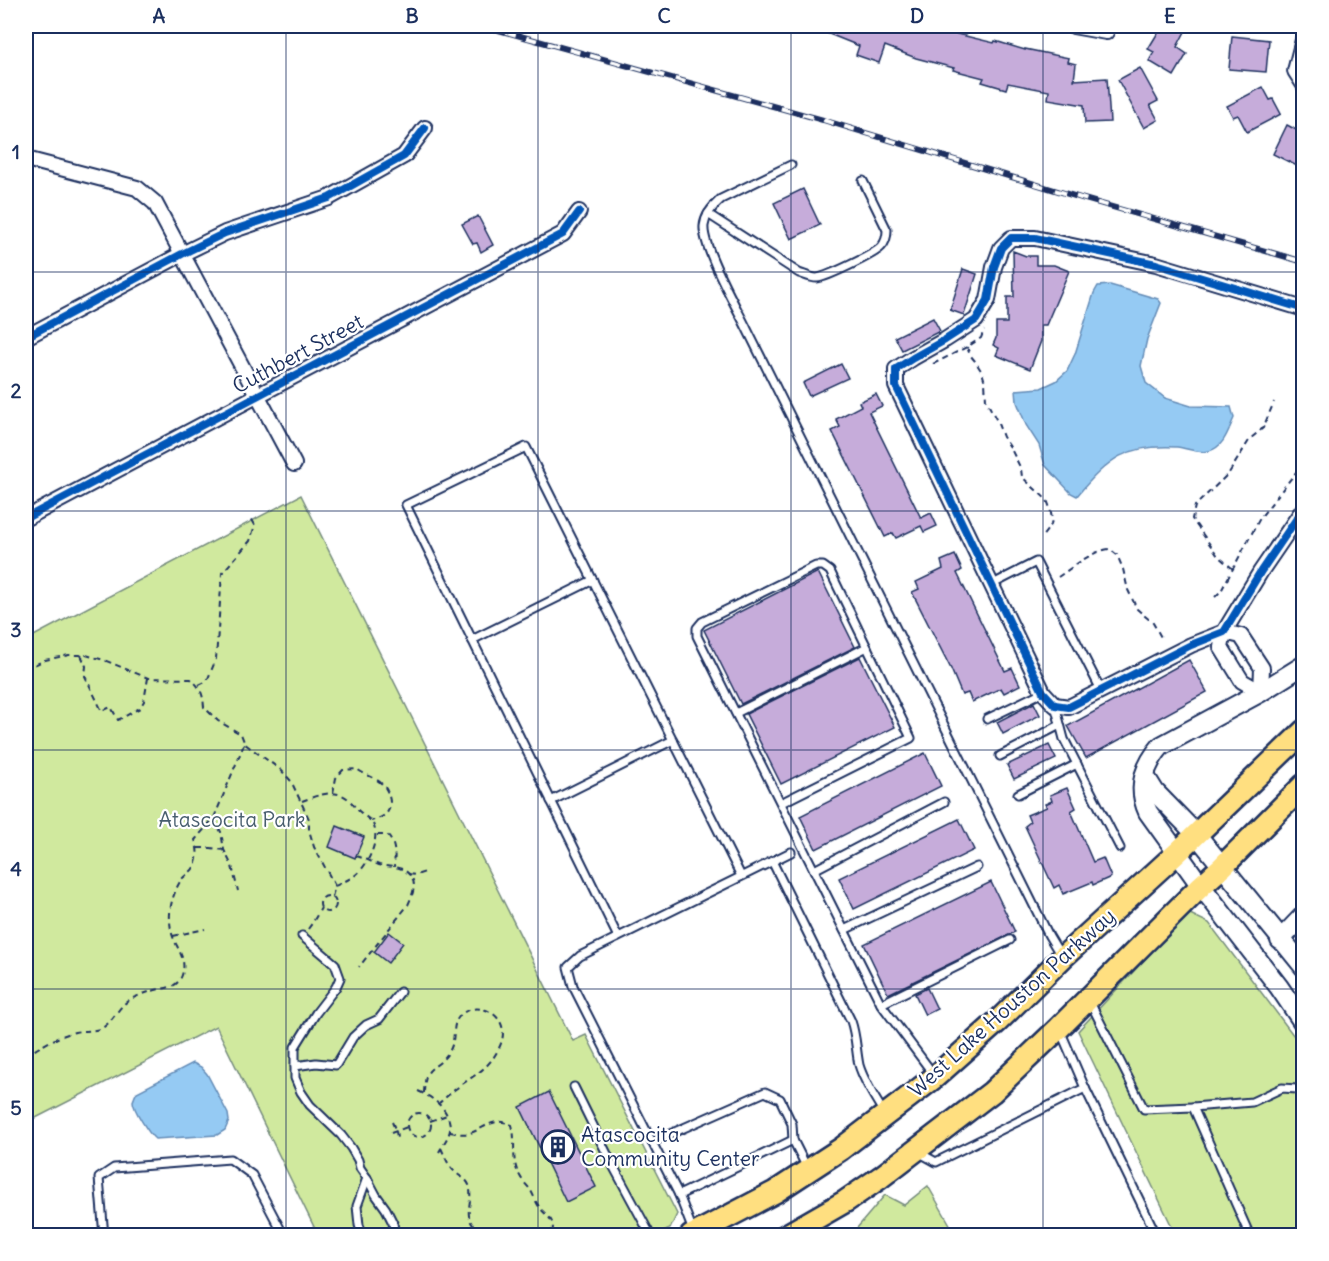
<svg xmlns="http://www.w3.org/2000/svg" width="1329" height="1261" viewBox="0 0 1329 1261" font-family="Delius,sans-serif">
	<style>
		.green { fill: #d0e99e; stroke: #768c7e; stroke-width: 1.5 }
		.water { fill: #95caf3; stroke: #648cb7; stroke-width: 1.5 }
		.building { fill: #c6acda; stroke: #1b2f5e; stroke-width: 1.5 }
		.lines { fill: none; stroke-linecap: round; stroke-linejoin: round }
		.lane-casing { stroke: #1b2f5e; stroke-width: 11 }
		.street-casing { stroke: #1b2f5e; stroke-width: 18 }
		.secondary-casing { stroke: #1b2f5e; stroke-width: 22 }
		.primary-casing { stroke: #1b2f5e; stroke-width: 26 }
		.path { stroke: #1b2f5e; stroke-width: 2; stroke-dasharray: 6 4.5; stroke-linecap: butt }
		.lane { stroke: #fff; stroke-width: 7 }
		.street { stroke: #fff; stroke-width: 14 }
		.secondary { stroke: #fff; stroke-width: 18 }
		.primary { stroke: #ffdf80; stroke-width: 21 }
		.rail-casing { stroke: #1b2f5e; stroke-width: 6 }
		.rail { stroke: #fff; stroke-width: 4; stroke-dasharray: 11; stroke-linecap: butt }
		.cycleway-casing { stroke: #fff; stroke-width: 11 }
		.cycleway { stroke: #0057b8; stroke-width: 8 }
		.grid { fill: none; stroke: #1b2f5e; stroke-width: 1.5; stroke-opacity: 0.55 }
		.labels { text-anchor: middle; stroke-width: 4.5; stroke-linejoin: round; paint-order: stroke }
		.street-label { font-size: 21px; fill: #1b2f5e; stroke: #fff }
		.park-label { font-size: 21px; fill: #485e6e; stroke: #fff }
		.poi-label { font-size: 21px; fill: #1b2f5e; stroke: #fff; text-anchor: start }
		.neatline { fill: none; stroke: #1b2f5e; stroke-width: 2 }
		.grid-label { font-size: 20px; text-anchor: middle; font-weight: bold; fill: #1b2f5e }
	</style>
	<rect width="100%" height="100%" fill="#fff"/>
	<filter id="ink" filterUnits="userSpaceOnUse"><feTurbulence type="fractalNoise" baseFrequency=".0167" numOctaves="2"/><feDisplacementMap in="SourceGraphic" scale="12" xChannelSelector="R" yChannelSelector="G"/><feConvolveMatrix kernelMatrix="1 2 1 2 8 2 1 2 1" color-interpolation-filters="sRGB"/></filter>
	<g filter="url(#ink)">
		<g class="green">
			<polygon points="301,495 573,1041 586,1035 677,1214 670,1229 656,1235 318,1235 216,1026 26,1123 26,640"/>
			<polygon points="1188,913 1209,923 1303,1048 1303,1235 1176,1235 1078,1031"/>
			<polygon points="928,1186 956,1235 851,1235 885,1195 904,1205"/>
		</g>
		<g class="water">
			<path d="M1110,285L1158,299L1161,303L1147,339L1141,366L1146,383L1165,398L1191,406L1231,407L1234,418C1228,431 1224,447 1209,451C1199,454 1187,448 1177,447C1127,444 1108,458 1077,496L1071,493L1045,465L1039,445L1026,425L1017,402L1016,390L1041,388L1056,381L1067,371L1075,354L1094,293L1098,286Z"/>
			<path d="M193,1063L201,1067L207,1074L228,1114L229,1121L225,1130L217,1135L155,1139C149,1134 133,1109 133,1101C134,1098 135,1095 137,1092Z"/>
		</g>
		<g class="building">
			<polygon points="809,26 933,26 957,34 994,43 995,41 1025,50 1025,49 1069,58 1068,62 1076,64 1074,80 1107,78 1110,122 1085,123 1084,105 1048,99 1049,91 1008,83 1006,89 982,82 984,78 953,70 954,68 916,58 885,46 879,63 856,55 859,46"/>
			<polygon points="1162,26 1188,26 1177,47 1187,54 1174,76 1149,61 1154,52 1148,49"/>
			<polygon points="1232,36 1269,40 1266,72 1229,69"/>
			<polygon points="1140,68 1158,101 1150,105 1158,120 1144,128 1118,80"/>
			<polygon points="1263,87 1270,100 1273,99 1281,114 1247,132 1238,115 1233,117 1227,106"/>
			<polygon points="1287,125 1304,134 1304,162 1301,168 1273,154"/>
			<polygon points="803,189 820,225 791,239 774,203"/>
			<polygon points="478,216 493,245 481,252 477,243 473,244 462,224"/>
			<polygon points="1013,251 1026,256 1036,256 1036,265 1054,265 1069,271 1046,325 1041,325 1041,341 1030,369 996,355 999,348 993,345 996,338 996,323 1007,323 1007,297 1014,297"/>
			<polygon points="963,269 977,274 964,315 950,310"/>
			<polygon points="933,318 940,331 902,350 895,337"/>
			<polygon points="841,364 848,378 809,396 803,383"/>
			<polygon points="876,394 882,406 869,412 921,518 931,513 937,526 924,532 921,526 896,538 893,533 885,537 832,431 840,427 836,419 861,406 859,402"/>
			<polygon points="955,555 962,570 957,573 1005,671 1012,668 1020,685 1004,693 1001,688 972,702 968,693 962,695 951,669 912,592 919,589 916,582 943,569 941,561"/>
			<polygon points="818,572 855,647 741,704 704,630"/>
			<polygon points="860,657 895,727 781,784 746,714"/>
			<polygon points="1189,660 1207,692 1086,758 1068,726"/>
			<polygon points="1034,703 1040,715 1003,734 997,722"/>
			<polygon points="1049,745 1056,759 1014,779 1007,765"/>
			<polygon points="925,753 941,786 816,849 800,816"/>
			<polygon points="1067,788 1076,808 1071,811 1093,862 1103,858 1111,877 1093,885 1092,882 1063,894 1059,885 1054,888 1025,826 1030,822 1027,815 1047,807 1045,804 1052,801 1050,795"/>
			<polygon points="959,819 974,850 854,909 839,878"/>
			<polygon points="337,826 364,837 355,858 329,847"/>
			<polygon points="991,882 1015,932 888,994 864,944"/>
			<polygon points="389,932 403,943 388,963 374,952"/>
			<polygon points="927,988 937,1009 925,1015 915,994"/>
			<polygon points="549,1092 596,1187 566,1202 520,1107"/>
		</g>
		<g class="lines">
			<g class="lane-casing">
				<g id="lane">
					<path d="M791,165L721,199C713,206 705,215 704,226C702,247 737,308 747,329L1049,936L1061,956"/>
					<path d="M708,214L799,273C805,275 811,278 817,278C827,277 875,254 881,247C886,242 887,237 887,230L863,181"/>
					<polyline points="991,585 1036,562 1102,692"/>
					<polyline points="472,640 593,580"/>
					<polyline points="1055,705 1064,739 1120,848"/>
					<polyline points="736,713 867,647"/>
					<polyline points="987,719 1043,692"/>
					<polyline points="1000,756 1060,725"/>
					<polyline points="1018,794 1077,764"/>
					<polyline points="551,801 673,740"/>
					<polyline points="781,803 911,738 830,571 823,566 816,566 702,622 697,628 697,636 881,1004 934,1075"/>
					<path d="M772,861L851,1021C856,1035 856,1050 859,1065C864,1082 875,1098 884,1113"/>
					<polyline points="814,870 944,802"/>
					<polyline points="844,930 977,867"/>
					<polyline points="302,936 335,964 340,978 336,987 316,1013 295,1047 295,1078 301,1092 310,1105 341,1135 351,1148 358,1160 360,1168 367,1178 376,1195 386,1209 393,1223 395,1236"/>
					<polyline points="618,937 406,505 526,447 741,876"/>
					<polyline points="1090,1002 1144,1109 1193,1107 1250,1236"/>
					<polyline points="881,1004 1010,940"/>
					<polyline points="295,1066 316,1063 336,1065 353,1037 366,1025 379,1019 400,992"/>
					<polyline points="574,1087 611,1162 651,1236"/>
					<polyline points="1085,1088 1153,1228"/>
					<polyline points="1193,1107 1252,1102 1282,1088 1297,1089 1304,1093"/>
					<polyline points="652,1142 573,986 568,967 580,956 791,852"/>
					<polyline points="918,1152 936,1162 1085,1088 1060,1030"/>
					<polyline points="679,1195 793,1140"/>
					<polyline points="693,1231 679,1195 652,1142 765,1092 780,1099 792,1124 793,1140 807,1168"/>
					<polyline points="104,1236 99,1178 114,1168 230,1159 252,1175 284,1236"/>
					<polyline points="363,1236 359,1225 357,1206 367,1178"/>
				</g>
			</g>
			<g class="street-casing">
				<g id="street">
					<polyline points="1073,26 1106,32 1109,26"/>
					<polyline points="1304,36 1295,71 1304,85"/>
					<polyline points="26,159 137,188 155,203 294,464"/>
					<polyline points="1304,309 1156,264 1035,238 1011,238 1001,248 994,267 988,300 976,320 945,340 913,358 896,369 896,386 1043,692 1055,705 1069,707 1191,645 1224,632 1261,571 1304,508"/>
					<polyline points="26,337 182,254 225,233 329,198 404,156 425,128"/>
					<polyline points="26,518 563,234 579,212"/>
					<polygon points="1224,632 1241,636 1262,668 1261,692 1242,681 1221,647"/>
				</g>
			</g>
			<g class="secondary-casing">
				<g id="secondary">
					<path d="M1304,665L1261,692L1161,746C1144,766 1137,788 1148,812L1201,886L1279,987L1304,1024"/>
					<polyline points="1145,776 1155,792 1196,834 1304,967"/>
					<polyline points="1280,940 1304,915"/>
				</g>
			</g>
			<g class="primary-casing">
				<g id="primary">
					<polyline points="691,1236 775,1192 841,1149 935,1077 997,1022 1062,958 1177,853 1304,731"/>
					<polyline points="785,1236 846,1201 881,1177 992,1092 1059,1028 1201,886 1222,867 1304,785"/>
				</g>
			</g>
			<g class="path">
				<polyline points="967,347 970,355 975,361 982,372 985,382 986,400 997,421 1003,437 1010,447 1021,469 1022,477 1047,500 1050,508 1052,519 1051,525 1041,538"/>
				<polyline points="933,364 967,347 981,338 984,330"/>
				<polyline points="1233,569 1218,556 1192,519 1195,506 1229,473 1250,439 1263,428 1274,402"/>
				<path d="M1058,577C1073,567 1093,550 1110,549L1117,555L1123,569L1128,590L1137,609L1153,623L1162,639"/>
				<polyline points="1215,597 1221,591 1260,518 1304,462"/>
				<polyline points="81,655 86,666 85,676 102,711 111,707 118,720 140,708 144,701 148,678"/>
				<path d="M26,671L32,666L45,660L69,655H86L104,660L148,678L191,679C201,688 203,694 204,707L218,721L241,734L245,744L281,770L291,781L309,819V830L314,847L335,886L332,897"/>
				<polyline points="199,685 207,681 216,659 222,573 250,541 255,525 251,518"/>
				<path d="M333,793L336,778L343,770L357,769C364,775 375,777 382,784C388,789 393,804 388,811C385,817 377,819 371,821"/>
				<path d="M302,801C316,796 334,788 347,798C352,802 355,808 360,812C363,815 368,818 371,821C382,834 370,861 359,872C353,878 343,882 335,886"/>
				<polyline points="214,818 221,832 224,850 232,866 238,891"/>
				<path d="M377,835H387C396,844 395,855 394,867"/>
				<polyline points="198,848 211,848 224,850"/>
				<path d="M356,856C364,858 372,862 379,865C387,867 397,866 404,870C419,880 414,891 408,905L359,967"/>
				<polyline points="408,874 416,875 428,871"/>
				<circle cx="328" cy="904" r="8"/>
				<polyline points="308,929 313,922 321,908"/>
				<polyline points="173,936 205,929"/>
				<path d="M26,1056C40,1046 58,1036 75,1032C83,1030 94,1032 102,1028C114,1021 118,1006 131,999C137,996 145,993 152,991C163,987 177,990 182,975C187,960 178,950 173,937C169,925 169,912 172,901C174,894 177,886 181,880C185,875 192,872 194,867C199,859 198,848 195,840L214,818L245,742"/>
				<path d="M418,1091C434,1098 451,1110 450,1130C449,1137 442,1146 439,1152"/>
				<path d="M424,1093C425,1062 434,1073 448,1053C457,1041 451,1027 458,1018C474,996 516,1015 499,1048C489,1069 474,1075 457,1088C450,1093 445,1098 439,1103"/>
				<circle cx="419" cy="1125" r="12"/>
				<polyline points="430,1121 447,1115"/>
				<polyline points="392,1122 396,1131 397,1138"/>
				<path d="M450,1132C456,1133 463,1135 470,1133C486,1128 494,1116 512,1125C517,1142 510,1161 520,1176C523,1182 528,1186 531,1191C534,1196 536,1203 540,1208C548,1218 557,1220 551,1236"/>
				<polyline points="391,1133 407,1127"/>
				<path d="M441,1148C445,1156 448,1166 455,1172C460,1177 466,1178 469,1185C475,1206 457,1217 485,1236"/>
			</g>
			<use href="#lane" class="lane"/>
			<use href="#street" class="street"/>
			<use href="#secondary" class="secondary"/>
			<use href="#primary" class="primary"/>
			<g class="rail-casing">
				<polyline id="rail" points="484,26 823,120 1081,198 1304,262"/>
			</g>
			<use href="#rail" class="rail"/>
			<g class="cycleway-casing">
				<g id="cycleway">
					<polyline points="1304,309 1156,264 1035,238 1011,238 1001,248 994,267 988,300 976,320 945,340 913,358 896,369 896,386 1043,692 1055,705 1069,707 1191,645 1224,632 1261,571 1304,508"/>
					<polyline points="26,337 182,254 225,233 329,198 404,156 425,128"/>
					<polyline points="26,518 563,234 579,212"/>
				</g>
			</g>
			<use href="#cycleway" class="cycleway"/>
		</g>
	</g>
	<path class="grid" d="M286,26V1236M538,26V1236M791,26V1236M1043,26V1236M26,272H1304M26,511H1304M26,750H1304M26,989H1304"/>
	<defs>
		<g id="building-ring" transform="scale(1.725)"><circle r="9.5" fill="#fff" stroke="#1b2f5e" stroke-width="1.5"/><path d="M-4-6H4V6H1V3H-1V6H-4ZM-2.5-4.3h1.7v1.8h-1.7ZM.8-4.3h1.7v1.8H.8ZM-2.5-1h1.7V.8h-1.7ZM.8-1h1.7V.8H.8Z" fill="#1b2f5e"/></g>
	</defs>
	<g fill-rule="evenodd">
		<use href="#building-ring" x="558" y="1147"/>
	</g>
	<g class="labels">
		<g class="street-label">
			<text transform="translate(298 354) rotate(-28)" y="7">Cuthbert Street</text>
			<text transform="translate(1012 1003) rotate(-42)" y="7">West Lake Houston Parkway</text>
		</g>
		<g class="park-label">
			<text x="232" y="827">Atascocita Park</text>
		</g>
		<g class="poi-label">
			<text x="581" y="1142">Atascocita<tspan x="581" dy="24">Community Center</tspan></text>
		</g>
	</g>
	<rect width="1329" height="1261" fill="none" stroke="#fff" stroke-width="66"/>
	<rect x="33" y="33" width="1263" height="1195" class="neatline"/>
	<g class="grid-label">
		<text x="159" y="23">A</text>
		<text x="412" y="23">B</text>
		<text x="664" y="23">C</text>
		<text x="917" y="23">D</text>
		<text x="1170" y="23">E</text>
		<text x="16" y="159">1</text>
		<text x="16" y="398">2</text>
		<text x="16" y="637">3</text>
		<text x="16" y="876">4</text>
		<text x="16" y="1115">5</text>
	</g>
</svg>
